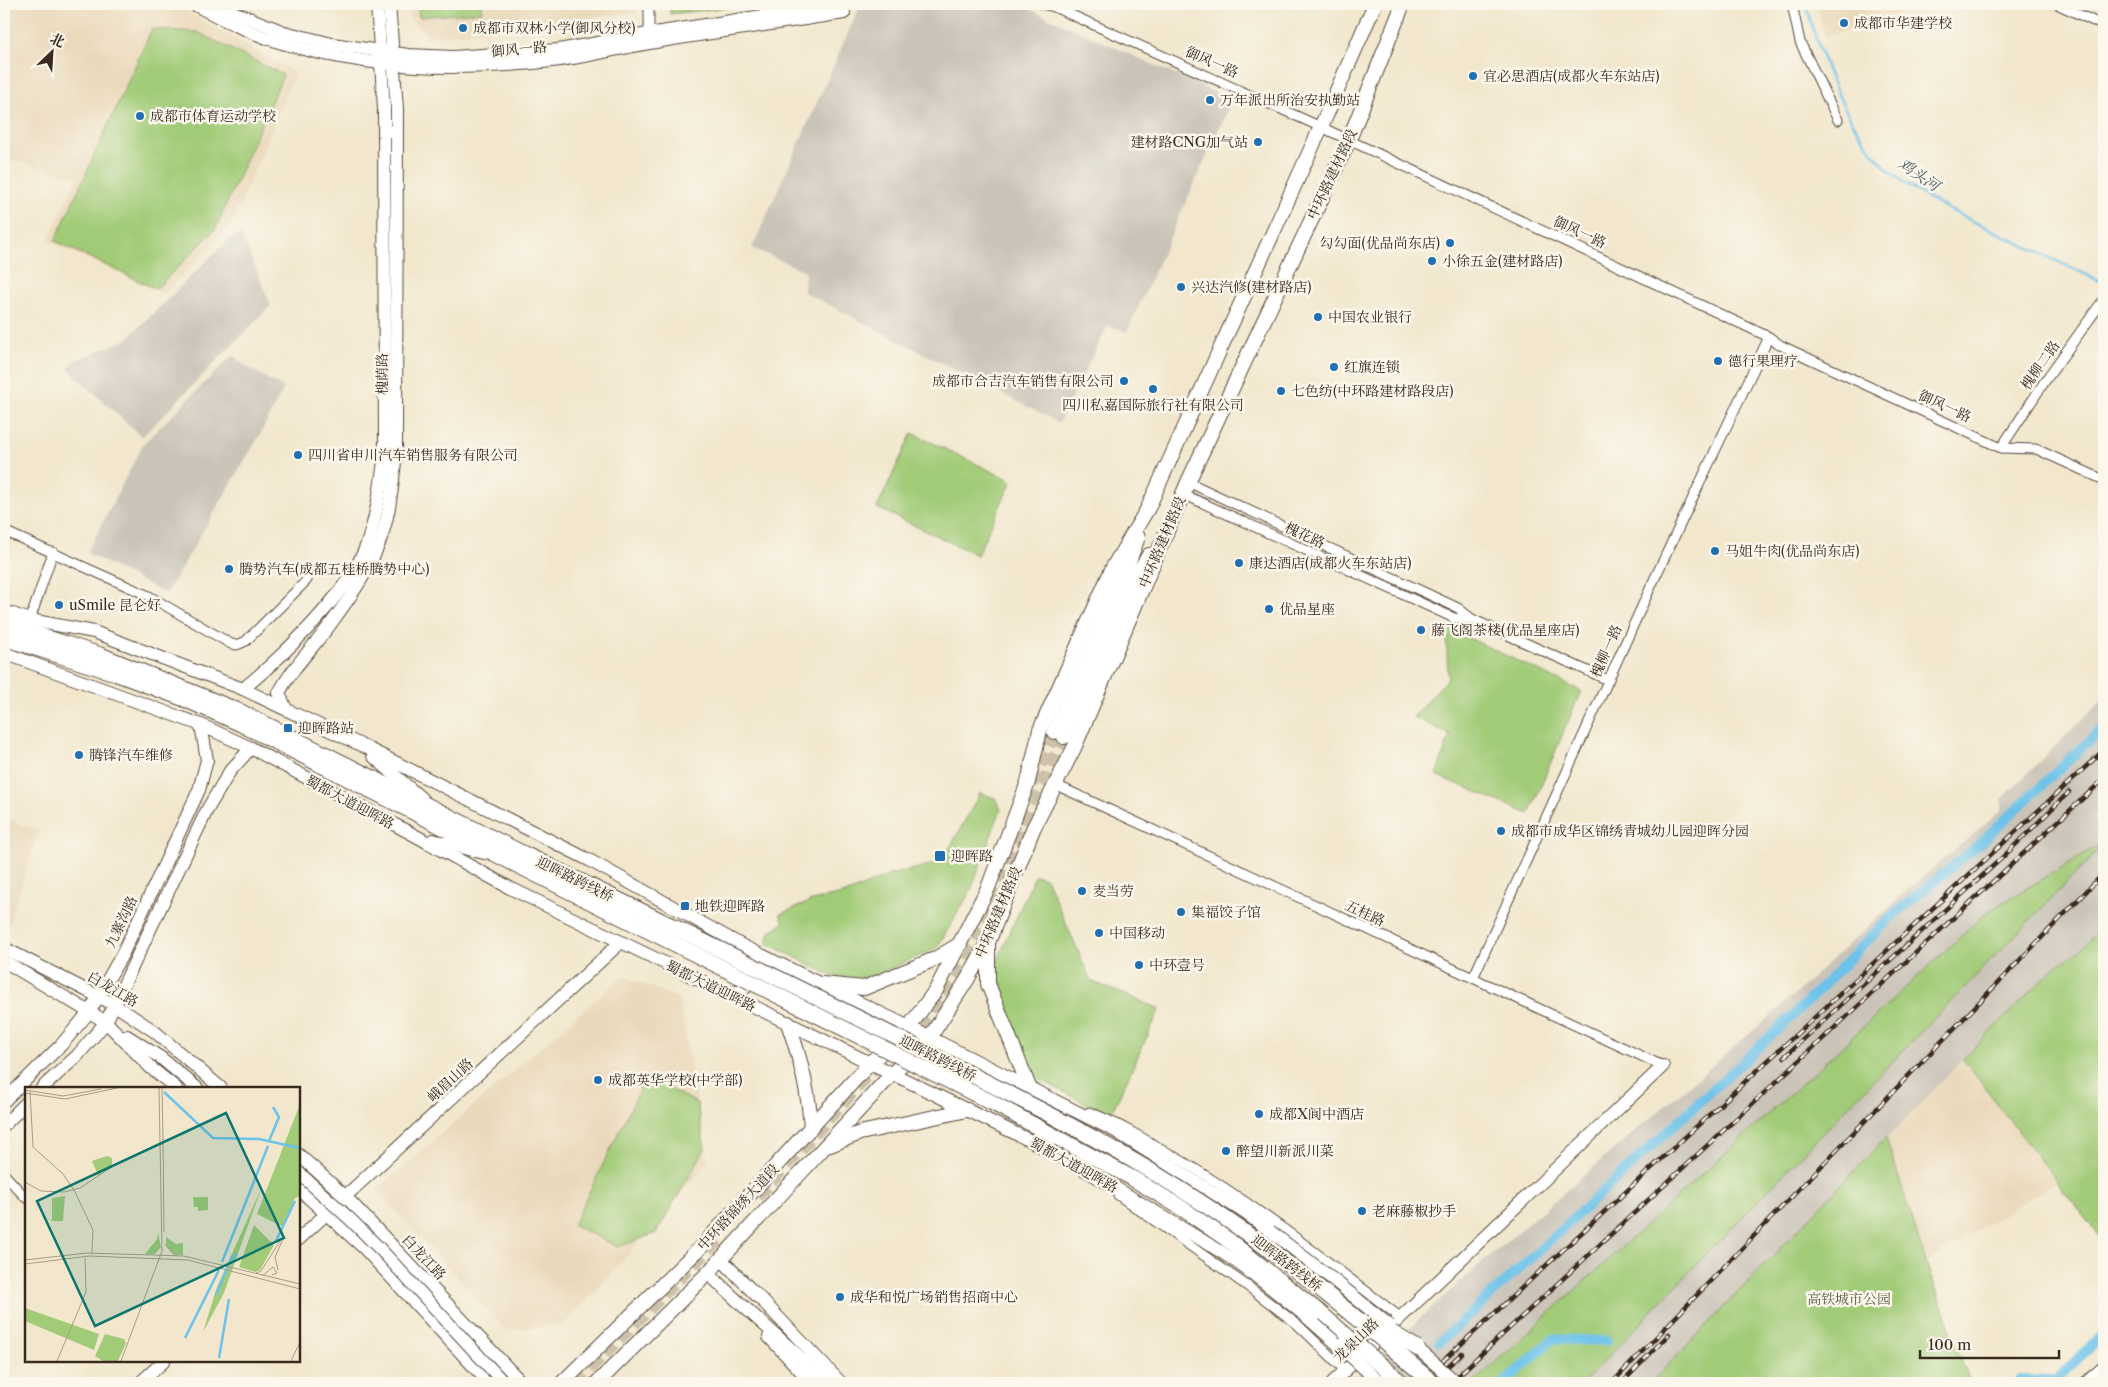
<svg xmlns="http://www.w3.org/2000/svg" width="2108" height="1387" viewBox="0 0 2108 1387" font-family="'Libre Caslon Text','Noto Serif SC',serif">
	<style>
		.built { fill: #ead8ba }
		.industrial { fill: #cac3b8 }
		.green { fill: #a1cb77; stroke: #6e7a4a }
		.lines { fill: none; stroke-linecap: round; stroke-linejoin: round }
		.stream { stroke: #6cc2e9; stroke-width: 2.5 }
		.canal { stroke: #6cc2e9; stroke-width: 10 }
		.primary-tunnel { stroke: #cdc1aa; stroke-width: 14; stroke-dasharray: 14 7; stroke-linecap: butt }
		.street-casing { stroke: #564638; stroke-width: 11 }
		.secondary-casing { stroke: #564638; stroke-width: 14 }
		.primary-casing { stroke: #564638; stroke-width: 16 }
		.highway-casing { stroke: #564638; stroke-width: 17 }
		.street { stroke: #fff; stroke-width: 9 }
		.secondary { stroke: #fff; stroke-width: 12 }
		.primary { stroke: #fff; stroke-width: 14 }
		.highway { stroke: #fff; stroke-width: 15 }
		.rail-casing { stroke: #3b2a1e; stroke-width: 4.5 }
		.rail { stroke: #fbf7ec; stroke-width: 2.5; stroke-dasharray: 8; stroke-linecap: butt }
		.secondary-bridge-casing { stroke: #564638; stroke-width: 14; stroke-linecap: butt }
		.highway-bridge-casing { stroke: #564638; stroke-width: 17; stroke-linecap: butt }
		.secondary-bridge { stroke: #fff; stroke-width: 12 }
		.highway-bridge { stroke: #fff; stroke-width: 15 }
		.poi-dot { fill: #1f6fb2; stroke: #fbf7ec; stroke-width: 2 }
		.labels { text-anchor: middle; stroke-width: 5; stroke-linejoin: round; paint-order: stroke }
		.poi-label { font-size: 14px; fill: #3b2a1e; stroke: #fbf7ec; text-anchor: start }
		.street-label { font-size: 14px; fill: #3b2a1e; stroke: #fbf7ec }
		.park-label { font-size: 14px; fill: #5a5a39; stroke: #fbf7ec }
		.water-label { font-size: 15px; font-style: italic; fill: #4a585b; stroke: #fbf7ec }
		.inset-river { fill: none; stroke: #6cc2e9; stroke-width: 2.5 }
		.inset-road { fill: none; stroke: #a99b87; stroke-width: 1 }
		.view { fill: #0f766e; fill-opacity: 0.15; stroke: #0f766e; stroke-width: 2.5 }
		.inset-edge { fill: none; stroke: #3b2a1e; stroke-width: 2.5 }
	</style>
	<rect width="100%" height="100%" fill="#fbf7ec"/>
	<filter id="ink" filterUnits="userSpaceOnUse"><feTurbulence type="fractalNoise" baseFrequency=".02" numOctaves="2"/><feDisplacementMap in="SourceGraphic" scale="10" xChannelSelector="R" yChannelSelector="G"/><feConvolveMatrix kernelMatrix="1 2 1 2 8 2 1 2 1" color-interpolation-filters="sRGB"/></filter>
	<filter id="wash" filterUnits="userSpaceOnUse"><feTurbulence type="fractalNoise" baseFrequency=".0096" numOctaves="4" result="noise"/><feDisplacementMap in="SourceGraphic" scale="20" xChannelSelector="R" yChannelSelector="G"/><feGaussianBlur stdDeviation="1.12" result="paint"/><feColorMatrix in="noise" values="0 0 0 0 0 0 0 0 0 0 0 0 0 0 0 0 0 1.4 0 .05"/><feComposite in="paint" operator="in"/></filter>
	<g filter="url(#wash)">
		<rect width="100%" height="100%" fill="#f2e7cd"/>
		<g class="built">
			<polygon points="4,4 173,4 295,73 232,224 164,294 48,241 77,178 4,158"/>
			<polygon points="408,4 638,4 637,12 428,37 409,18"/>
			<polygon points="1816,4 1908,4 1910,10 1825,37"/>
			<polygon points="4,818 39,830 8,928 4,925"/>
			<polygon points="623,976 679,998 708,1162 627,1256 564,1325 506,1330 377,1190"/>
			<polygon points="1963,1059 2056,1182 1926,1262 1886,1138"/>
		</g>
		<g class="industrial">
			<polygon points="861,4 1018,4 1232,100 1127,332 1108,325 1059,423 804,292 805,271 752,248"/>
			<polygon points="241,234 271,305 142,437 68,369 76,360 126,340 227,241"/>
			<polygon points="233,355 247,367 284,388 258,438 166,594 87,553 143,444"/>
			<polygon points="2104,698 2104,807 2094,818 2104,828 2104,926 2080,950 2054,968 1963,1059 1651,1383 1349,1383 1478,1266 1776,1011 1916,883 2002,810 2002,799"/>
		</g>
		<g class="green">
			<polygon points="418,4 481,4 482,12 419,17"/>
			<polygon points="670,4 759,4 670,14"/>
			<polygon points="152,29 197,32 283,75 215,230 156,289 55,241"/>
			<polygon points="912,433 1012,481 977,555 877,508"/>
			<polygon points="1446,627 1581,691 1529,814 1436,775 1450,735 1413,717 1448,678"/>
			<polygon points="980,793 995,798 1001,809 971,890 937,948 860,982 844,982 767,943 770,931 784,923 780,914 812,901 850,892 889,875 942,862"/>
			<polygon points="2104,842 2089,860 1839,1116 1583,1383 1473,1383 1843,1046 1986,913"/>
			<polygon points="1035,875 1046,878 1091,981 1160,1009 1110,1116 1035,1077 995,982 995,966"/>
			<polygon points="2104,926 2104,1243 1963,1059 2054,968 2080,950"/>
			<polygon points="646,1077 697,1103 705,1149 656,1233 618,1247 573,1225"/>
			<polygon points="1886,1138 1926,1262 1970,1383 1651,1383"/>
		</g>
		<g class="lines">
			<path class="stream" d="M1806,4C1819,57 1849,133 1890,171C1921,198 1961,216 1998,233C2033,250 2069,267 2104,283"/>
			<g class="canal">
				<polyline points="1440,1342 1802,1007 1890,918 1977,846 2104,727"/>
				<polyline points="2019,1380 2054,1381 2104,1334"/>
				<polyline points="1504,1383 1553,1339 1607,1341"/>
			</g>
		</g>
	</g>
	<g filter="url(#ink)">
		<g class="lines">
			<g class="primary-tunnel">
				<polyline points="1031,784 1054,732"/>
				<polyline points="880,1078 922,1027 953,981 975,941 1064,737"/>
				<polyline points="757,1196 884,1057"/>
				<polyline points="574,1383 721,1236"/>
			</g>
			<g class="street-casing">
				<g id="street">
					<polyline points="1042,4 1054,7 1321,127 1769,337 1780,345 2001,448 2036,449 2104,480"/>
					<polyline points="1792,4 1800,42 1838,120"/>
					<polyline points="2057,4 2104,26"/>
					<polyline points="649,38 649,4"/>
					<polyline points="2001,448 2045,381 2104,299"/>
					<polyline points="1188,482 1458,608 1472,619 1608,680"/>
					<polyline points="1183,494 1454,618 1472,619"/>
					<polyline points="4,531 149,596 231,644 237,645 246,641 307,580"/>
					<polyline points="30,620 53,552"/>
					<polyline points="1056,785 1663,1066"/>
					<polyline points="1473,978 1653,582 1769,337"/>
					<path d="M1089,1112C1120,1124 1148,1141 1177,1158C1256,1205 1328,1262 1401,1318"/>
					<polyline points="4,1174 26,1198"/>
					<polyline points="1118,1195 1250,1288 1297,1324 1346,1371"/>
				</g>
			</g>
			<g class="secondary-casing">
				<g id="secondary">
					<path d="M193,4C221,18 249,33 279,42C369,70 467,72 560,60C590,56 620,48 649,43C714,32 779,23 844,13"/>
					<polyline points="218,4 236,13 284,32 332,44 408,55 453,57 559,50 648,34 840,4"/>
					<polyline points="4,611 30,620 94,632 243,689 367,748 589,860 743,946 909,1027 1115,1131 1245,1213 1270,1231"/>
					<polyline points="4,653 201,725 251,748 416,836 510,888 1033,1142 1089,1172 1220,1251"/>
					<path d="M243,689C283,656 349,593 367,544C377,515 381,484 385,454L384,108L377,4"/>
					<path d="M286,709L279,693C292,667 315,646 332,622C352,595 373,565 383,532C391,506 393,479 396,452L397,109L389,4"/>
					<polyline points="373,756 422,799"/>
					<polyline points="433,840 484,853"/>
					<polyline points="4,948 115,1005 154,1031 221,1088"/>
					<polyline points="4,961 106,1022 151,1068 176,1088"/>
					<path d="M724,992C738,992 751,990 754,974"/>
					<polyline points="127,1036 161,1058 197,1088"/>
					<polyline points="42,1088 77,1056 106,1022 207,810 230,771 251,748"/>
					<polyline points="4,1101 62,1044 90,1011 123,953 199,790 207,760 201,725"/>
					<polyline points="4,1125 26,1103"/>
					<polyline points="299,1155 346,1197 522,1383"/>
					<polyline points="299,1189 364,1248 489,1383"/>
					<polyline points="299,1239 621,942"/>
					<polyline points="721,1259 758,1297"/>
					<path d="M708,1273C746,1311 789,1344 826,1383"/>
					<polyline points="754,1292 841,1383"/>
					<polyline points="769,1337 812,1383"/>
					<polyline points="140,1383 164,1361"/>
					<polyline points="1332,1383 1663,1066"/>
					<polyline points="2086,1383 2104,1367"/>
				</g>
			</g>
			<g class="primary-casing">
				<g id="primary">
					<polyline points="1054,732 1125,572 1138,537"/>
					<polyline points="1064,737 1136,576 1149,555"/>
					<polyline points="988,945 988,984 1029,1087"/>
					<polyline points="822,984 864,988 935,959 960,944"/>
					<path d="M788,1023C800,1057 809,1092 811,1128"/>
					<polyline points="830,1145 860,1133 967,1110"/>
					<polyline points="562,1383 706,1242 869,1064 909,1027 936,990 988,888 1028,782 1040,730 1113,567 1148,508 1321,127 1375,4"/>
					<polyline points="597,1383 708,1273 892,1074 930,1037 967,980 989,940 1033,829 1074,748 1188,482 1349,140 1403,4"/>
				</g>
			</g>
			<g class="highway-casing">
				<g id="highway">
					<polyline points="4,624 100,655 241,712 524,854"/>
					<polyline points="4,638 112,672 182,698 241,724 517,865"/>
					<polyline points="1282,1244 1316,1280"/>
					<polyline points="1308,1305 1319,1312 1348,1337"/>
				</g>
			</g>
			<use href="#street" class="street"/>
			<use href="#secondary" class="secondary"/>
			<use href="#primary" class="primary"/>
			<use href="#highway" class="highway"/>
			<g class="rail-casing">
				<g id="rail">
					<polyline points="1784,1057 2004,856 2069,792"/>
					<polyline points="1419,1383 2104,750"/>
					<polyline points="1430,1383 1462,1353"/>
					<polyline points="1450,1383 2104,779"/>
					<polyline points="1612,1383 2104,873"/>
					<polyline points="1622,1383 1669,1334"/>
				</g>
			</g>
			<use href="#rail" class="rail"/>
			<g class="secondary-bridge-casing">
				<g id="secondary-bridge">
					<polyline points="299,1173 351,1220 381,1250 504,1383"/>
					<polyline points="1270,1231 1335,1281 1390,1326"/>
					<path d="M1220,1251C1278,1289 1329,1336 1380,1383"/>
					<polyline points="1410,1342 1457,1383"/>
				</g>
			</g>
			<g class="highway-bridge-casing">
				<g id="highway-bridge">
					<path d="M524,854C654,917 785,981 914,1046C1006,1092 1099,1137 1185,1192C1274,1248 1354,1315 1433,1383"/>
					<polyline points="517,865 993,1103 1132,1178 1180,1207 1231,1242 1319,1312"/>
					<polyline points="1374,1322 1417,1348"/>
					<polyline points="1348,1337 1402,1383"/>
				</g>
			</g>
			<use href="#secondary-bridge" class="secondary-bridge"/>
			<use href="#highway-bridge" class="highway-bridge"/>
		</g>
	</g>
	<g class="poi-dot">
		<circle cx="1844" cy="23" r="5"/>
		<circle cx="463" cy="28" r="5"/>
		<circle cx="1473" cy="76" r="5"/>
		<circle cx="1210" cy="100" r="5"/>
		<circle cx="140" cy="116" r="5"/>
		<circle cx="1258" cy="142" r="5"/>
		<circle cx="1450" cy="243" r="5"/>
		<circle cx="1432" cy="261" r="5"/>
		<circle cx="1181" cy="287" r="5"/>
		<circle cx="1318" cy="317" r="5"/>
		<circle cx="1718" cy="361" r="5"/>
		<circle cx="1334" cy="367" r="5"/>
		<circle cx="1124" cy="381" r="5"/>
		<circle cx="1153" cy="389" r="5"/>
		<circle cx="1281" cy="391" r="5"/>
		<circle cx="298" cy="455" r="5"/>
		<circle cx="1715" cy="551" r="5"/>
		<circle cx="1239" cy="563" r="5"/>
		<circle cx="229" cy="569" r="5"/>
		<circle cx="59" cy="605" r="5"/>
		<circle cx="1269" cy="609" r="5"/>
		<circle cx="1421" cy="630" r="5"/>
		<rect x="283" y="723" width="10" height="10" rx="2.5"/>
		<circle cx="79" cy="755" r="5"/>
		<circle cx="1501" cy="831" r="5"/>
		<rect x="934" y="850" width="12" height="12" rx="2.5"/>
		<circle cx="1082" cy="891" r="5"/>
		<rect x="680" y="901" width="10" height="10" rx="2.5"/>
		<circle cx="1181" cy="912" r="5"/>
		<circle cx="1099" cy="933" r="5"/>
		<circle cx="1139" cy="965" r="5"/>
		<circle cx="598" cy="1080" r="5"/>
		<circle cx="1259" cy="1114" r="5"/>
		<circle cx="1226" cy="1151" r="5"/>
		<circle cx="1362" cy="1211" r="5"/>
		<circle cx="840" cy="1297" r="5"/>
	</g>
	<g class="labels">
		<g class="poi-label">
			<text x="1854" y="28">成都市华建学校</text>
			<text x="473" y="33">成都市双林小学(御风分校)</text>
			<text x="1483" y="81">宜必思酒店(成都火车东站店)</text>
			<text x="1220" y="105">万年派出所治安执勤站</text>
			<text x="150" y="121">成都市体育运动学校</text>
			<text x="1248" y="147" text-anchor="end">建材路CNG加气站</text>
			<text x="1440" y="248" text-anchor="end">勾勾面(优品尚东店)</text>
			<text x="1442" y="266">小徐五金(建材路店)</text>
			<text x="1191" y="292">兴达汽修(建材路店)</text>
			<text x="1328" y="322">中国农业银行</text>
			<text x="1728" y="366">德行果理疗</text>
			<text x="1344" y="372">红旗连锁</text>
			<text x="1114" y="386" text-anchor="end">成都市合吉汽车销售有限公司</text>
			<text x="1291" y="396">七色纺(中环路建材路段店)</text>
			<text x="1153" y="410" text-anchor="middle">四川私嘉国际旅行社有限公司</text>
			<text x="308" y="460">四川省申川汽车销售服务有限公司</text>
			<text x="1725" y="556">马姐牛肉(优品尚东店)</text>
			<text x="1249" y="568">康达酒店(成都火车东站店)</text>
			<text x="239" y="574">腾势汽车(成都五桂桥腾势中心)</text>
			<text x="69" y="610">uSmile 昆仑好</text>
			<text x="1279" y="614">优品星座</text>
			<text x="1431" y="635">藤飞阁茶楼(优品星座店)</text>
			<text x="298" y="733">迎晖路站</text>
			<text x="89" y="760">腾锋汽车维修</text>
			<text x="1511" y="836">成都市成华区锦绣青城幼儿园迎晖分园</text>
			<text x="951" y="861">迎晖路</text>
			<text x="1092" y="896">麦当劳</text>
			<text x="695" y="911">地铁迎晖路</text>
			<text x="1191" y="917">集福饺子馆</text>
			<text x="1109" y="938">中国移动</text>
			<text x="1149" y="970">中环壹号</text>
			<text x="608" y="1085">成都英华学校(中学部)</text>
			<text x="1269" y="1119">成都X阆中酒店</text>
			<text x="1236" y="1156">醉望川新派川菜</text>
			<text x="1372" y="1216">老麻藤椒抄手</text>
			<text x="850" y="1302">成华和悦广场销售招商中心</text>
		</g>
		<g class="street-label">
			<text transform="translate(519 49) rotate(-5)" y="5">御风一路</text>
			<text transform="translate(1212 62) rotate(24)" y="5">御风一路</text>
			<text transform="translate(1332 174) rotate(-65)" y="5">中环路建材路段</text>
			<text transform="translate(1580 232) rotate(25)" y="5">御风一路</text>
			<text transform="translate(2040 365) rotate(-55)" y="5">槐柳二路</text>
			<text transform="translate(382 374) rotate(-90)" y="5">槐荫路</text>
			<text transform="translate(1945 406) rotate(25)" y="5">御风一路</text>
			<text transform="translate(1305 535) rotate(25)" y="5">槐花路</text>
			<text transform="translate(1162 542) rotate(-67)" y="5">中环路建材路段</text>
			<text transform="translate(1606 651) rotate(-66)" y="5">槐柳一路</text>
			<text transform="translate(350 802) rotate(28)" y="5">蜀都大道迎晖路</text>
			<text transform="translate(575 879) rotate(26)" y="5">迎晖路跨线桥</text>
			<text transform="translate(998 912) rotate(-67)" y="5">中环路建材路段</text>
			<text transform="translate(1365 913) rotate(25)" y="5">五桂路</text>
			<text transform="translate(121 922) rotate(-65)" y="5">九寨沟路</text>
			<text transform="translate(711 986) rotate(26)" y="5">蜀都大道迎晖路</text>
			<text transform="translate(113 989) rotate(30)" y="5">白龙江路</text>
			<text transform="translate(938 1058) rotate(27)" y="5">迎晖路跨线桥</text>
			<text transform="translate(450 1080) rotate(-43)" y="5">峨眉山路</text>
			<text transform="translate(1074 1165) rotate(29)" y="5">蜀都大道迎晖路</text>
			<text transform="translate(738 1207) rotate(-47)" y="5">中环路锦绣大道段</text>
			<text transform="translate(424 1257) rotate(47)" y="5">白龙江路</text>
			<text transform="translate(1287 1263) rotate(37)" y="5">迎晖路跨线桥</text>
			<text transform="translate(1356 1340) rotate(-44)" y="5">龙泉山路</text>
		</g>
		<g class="park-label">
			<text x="1849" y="1304">高铁城市公园</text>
		</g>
		<g class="water-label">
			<text transform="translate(1919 175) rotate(34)" y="5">鸡头河</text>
		</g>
	</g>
	<g transform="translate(25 1087)">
		<rect width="275" height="275" fill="#f2e7cd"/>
		<path d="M275,17V109L270,111L258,140L232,127ZM82,69L87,71V79L73,88L67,74ZM236,102L199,206L178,245L192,200ZM40,109L38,134H27V111ZM168,110H183V123L173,124V120H169ZM229,138L249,158L235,183L230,185L214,180ZM133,145L136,160L130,167H120L132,152ZM141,150L151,157L158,156V168H150L141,159ZM0,221L74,247L69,263L0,234ZM80,247L99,252L101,256L93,274H78L70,269Z" fill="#a1cb77"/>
		<path class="inset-river" d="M139,5L188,51L234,52L275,61M244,54L254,30L248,20M251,154L270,114M197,175L243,59M191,208L207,170L212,167M160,251L194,183M194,271L204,212"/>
		<path class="inset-road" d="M137,1L138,53M0,3L38,9L76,2M5,4L8,60L38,87L49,103L68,143L67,166M0,6L40,12L92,1M138,52L139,145M0,95L16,104L39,105L55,101L88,79M140,157L150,169M0,173L62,166L159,169L275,197M0,177L64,169L163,173L275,202M253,183L250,170L258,152M231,186L236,184L257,151M237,189L248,180L252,186L247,188M32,274L61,205L60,171M96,274L137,164L134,1M266,274L275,255"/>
		<path class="view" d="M201,26L259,151L70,239L12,114Z"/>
		<rect width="275" height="275" class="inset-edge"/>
	</g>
	<rect width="2108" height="1387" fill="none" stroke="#fbf7ec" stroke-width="20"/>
	<g transform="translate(52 52) rotate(25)" stroke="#fbf7ec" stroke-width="4" paint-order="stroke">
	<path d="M0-4L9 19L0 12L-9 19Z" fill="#3b2a1e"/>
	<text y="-8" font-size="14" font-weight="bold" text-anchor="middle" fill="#3b2a1e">北</text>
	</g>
	<path d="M1920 1350v8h139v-8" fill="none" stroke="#3b2a1e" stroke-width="2.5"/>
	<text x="1928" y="1350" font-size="15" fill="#3b2a1e" stroke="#fbf7ec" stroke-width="4" paint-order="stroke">100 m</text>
</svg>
